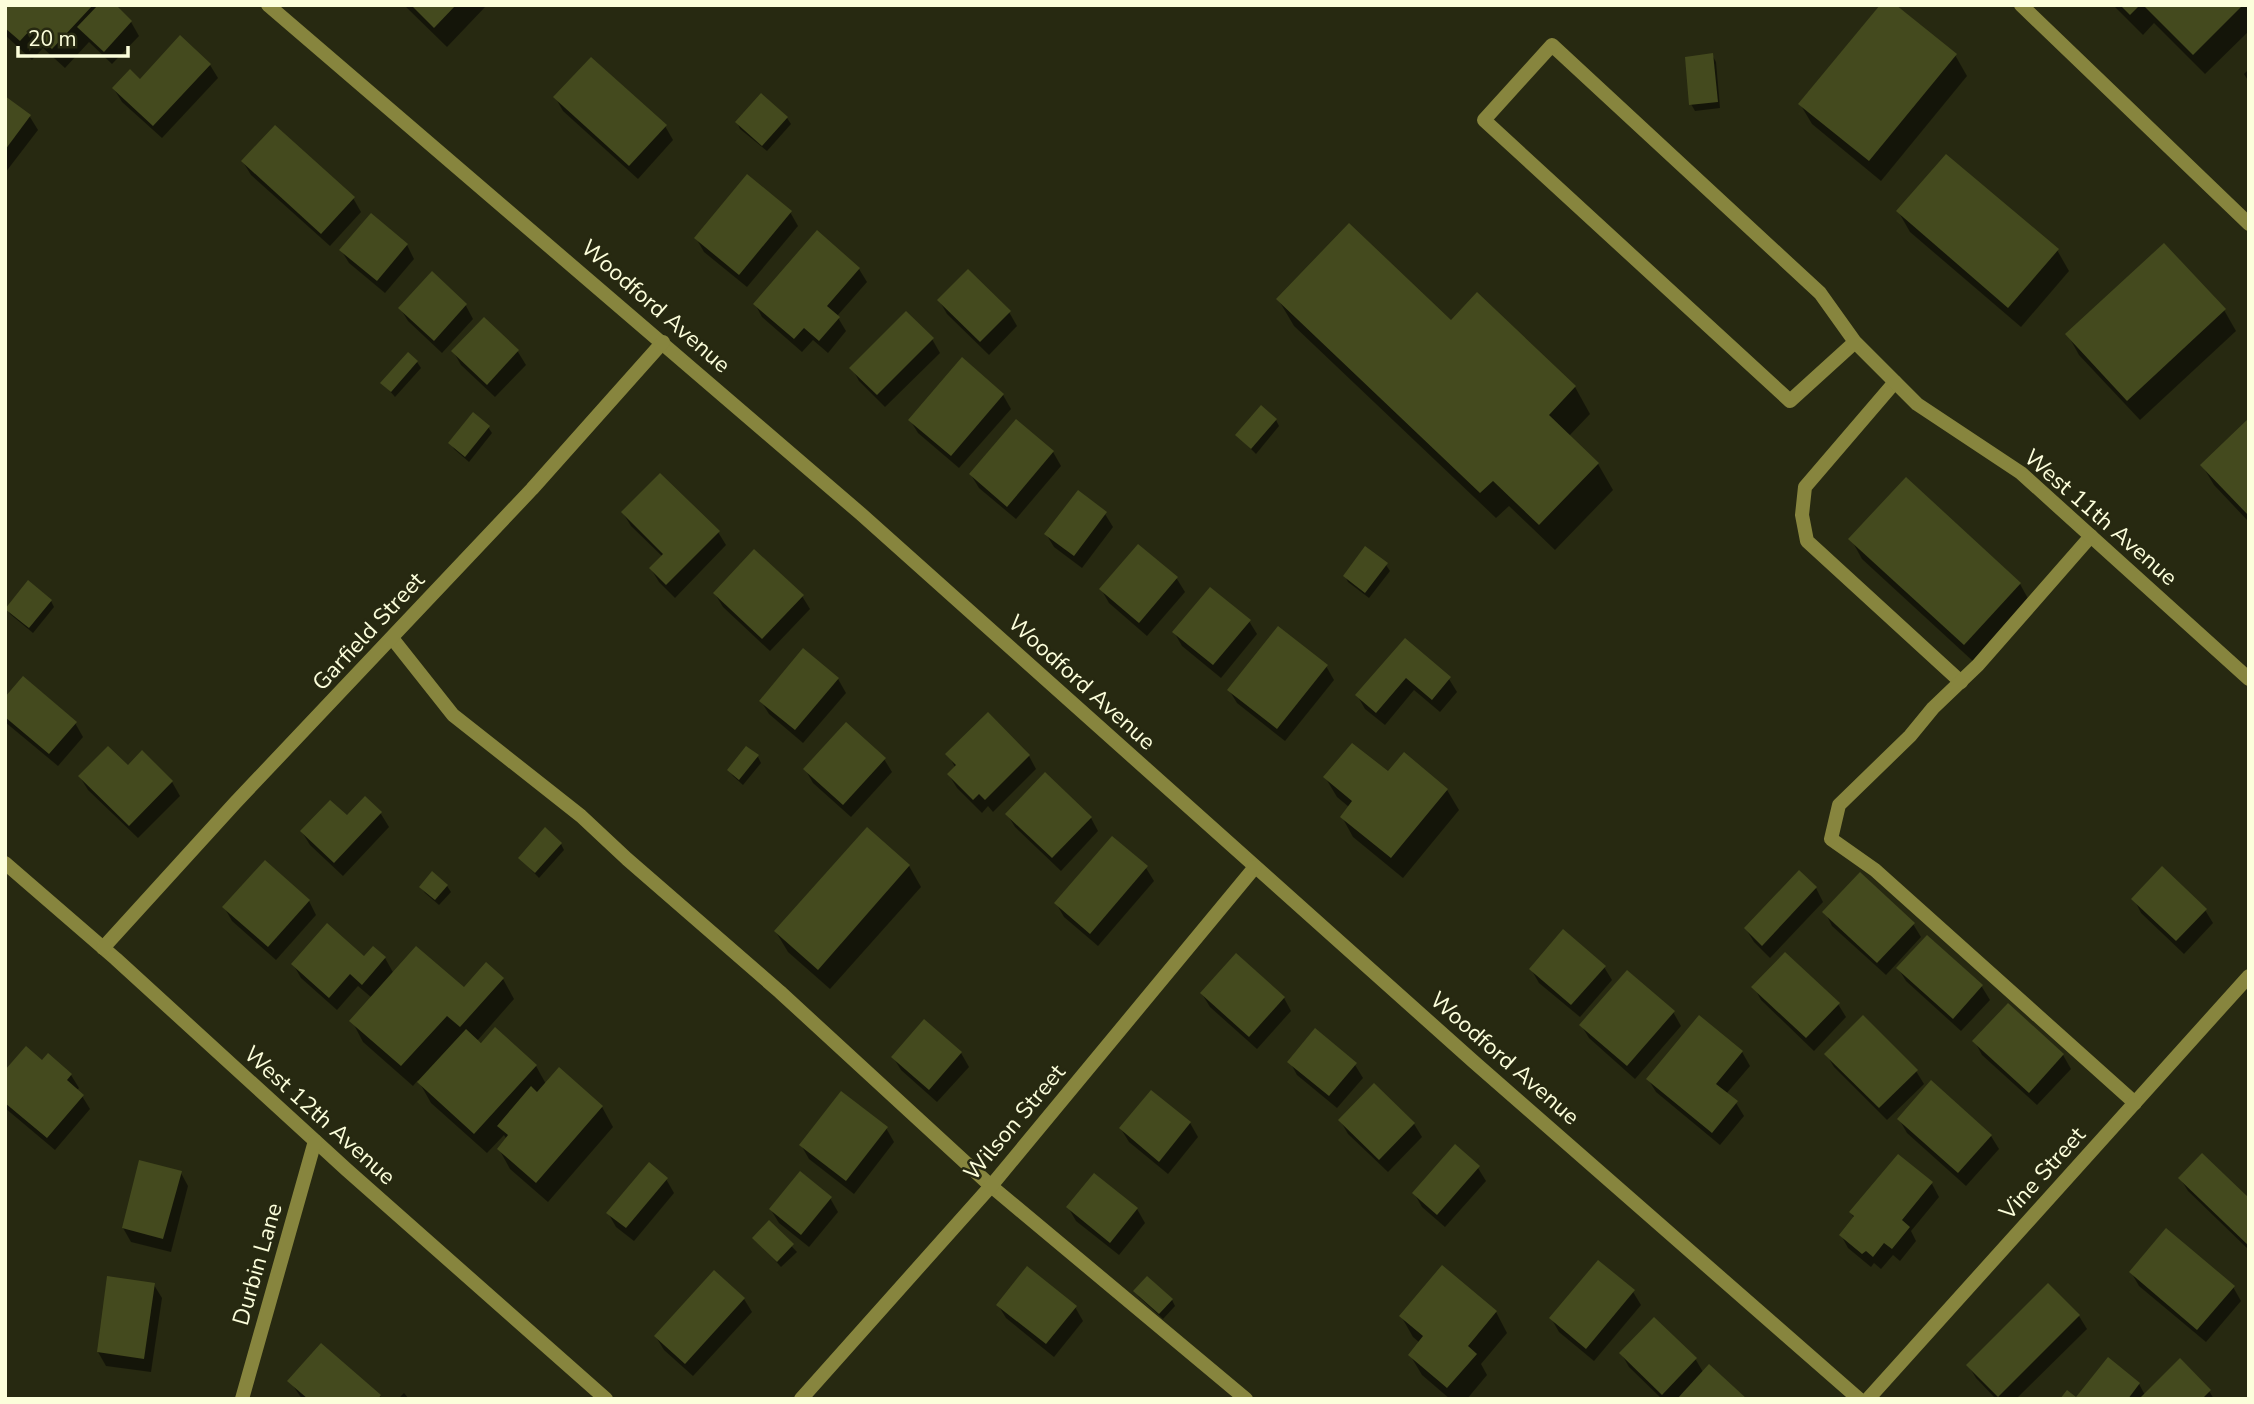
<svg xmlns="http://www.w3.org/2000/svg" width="2254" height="1404" viewBox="0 0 2254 1404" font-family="'Nunito Sans',sans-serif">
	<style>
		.shadow { fill: #0007 }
		.building { fill: #444a1e }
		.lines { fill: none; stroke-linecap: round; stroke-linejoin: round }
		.lane { stroke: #87853e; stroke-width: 14 }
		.street { stroke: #87853e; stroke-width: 14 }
		.labels { text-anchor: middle; stroke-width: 5; stroke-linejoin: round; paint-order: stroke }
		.street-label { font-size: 23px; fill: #fcfedb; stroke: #272911 }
	</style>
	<rect width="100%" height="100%" fill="#272911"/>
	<g class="shadow">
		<polygon points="5,5 114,5 131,22 139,36 112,64 89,42 65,68 43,48 32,60 5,35"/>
		<polygon points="404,5 487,5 447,47"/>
		<polygon points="2113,5 2249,5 2249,31 2205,74 2154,23 2143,35"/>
		<polygon points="1712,55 1716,62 1720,108 1695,111 1691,104"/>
		<polygon points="1955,55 1967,76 1881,181 1812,124 1800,104"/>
		<polygon points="210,65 218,78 162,138 122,102 114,89"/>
		<polygon points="2249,69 2249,82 2244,74"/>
		<polygon points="555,97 665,126 673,140 638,179 563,111"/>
		<polygon points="5,99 30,117 38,130 5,173"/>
		<polygon points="787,118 791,124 767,151 740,129 737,122"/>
		<polygon points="243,162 353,198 361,212 330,246 251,175"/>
		<polygon points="1898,211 2057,250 2069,271 2021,327 1910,232"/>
		<polygon points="790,212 798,226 747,287 704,252 696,238"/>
		<polygon points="407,245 414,259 385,293 349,263 341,250"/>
		<polygon points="859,269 867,282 837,316 846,331 828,353 813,340 802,352 762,317 755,304"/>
		<polygon points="432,274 466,306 473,319 442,353 408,321 400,308"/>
		<polygon points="1278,299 1451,322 1575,387 1590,414 1569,436 1598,464 1613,490 1555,550 1509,506 1496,518 1294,326"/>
		<polygon points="939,300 1009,312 1017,326 989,355 947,314"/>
		<polygon points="2224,310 2236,331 2140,420 2079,355 2068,335"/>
		<polygon points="484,319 518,352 526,365 495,397 461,365 453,351"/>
		<polygon points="932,339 940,353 885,407 859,381 852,368"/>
		<polygon points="962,360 1003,395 1011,409 959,468 918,433 910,420"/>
		<polygon points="417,362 421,368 395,397 383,383"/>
		<polygon points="1276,420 1279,426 1256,454 1237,435"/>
		<polygon points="2249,420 2249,522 2214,485 2202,465"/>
		<polygon points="488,427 492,433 469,462 454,449 451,443"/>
		<polygon points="1053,452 1061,466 1016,519 979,488 971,475"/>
		<polygon points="623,513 718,532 726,545 675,598 659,582 651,569 663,557 631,526"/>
		<polygon points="1105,514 1113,527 1082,568 1054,547 1046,534"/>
		<polygon points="1851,539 2020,584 2031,604 1976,664 1862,559"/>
		<polygon points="1138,546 1177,579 1185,592 1147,636 1109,603 1101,589"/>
		<polygon points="1386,565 1390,571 1369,598 1348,582 1345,576"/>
		<polygon points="715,594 802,596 810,609 770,651 723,607"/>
		<polygon points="51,601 54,607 33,633 10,614 7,608"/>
		<polygon points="1249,621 1257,634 1221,678 1182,646 1174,632"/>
		<polygon points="1405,641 1449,679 1457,692 1440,712 1414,690 1385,725 1365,709 1357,695"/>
		<polygon points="1326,666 1334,680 1285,741 1237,703 1229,690"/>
		<polygon points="838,679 846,693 803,743 769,714 761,701"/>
		<polygon points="5,699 75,723 83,737 58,766 5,722"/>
		<polygon points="142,753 172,782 180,796 138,838 88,790 80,777 128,767"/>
		<polygon points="948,754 1029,756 1036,769 993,812 988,806 982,813 957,788 949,775 955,767"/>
		<polygon points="758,757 761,763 743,785 733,776 729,770"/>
		<polygon points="884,759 892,772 851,817 813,783 805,769"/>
		<polygon points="1325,777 1447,790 1459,810 1403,878 1353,837 1342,817 1349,807 1337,797"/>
		<polygon points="365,798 381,814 389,827 343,876 310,845 302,832 347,817"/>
		<polygon points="1007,814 1091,818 1098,831 1061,871 1015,827"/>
		<polygon points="867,829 909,866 921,887 830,989 788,952 776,932"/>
		<polygon points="561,844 564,850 539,878 520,858"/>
		<polygon points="1146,868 1154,881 1098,946 1064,917 1056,903"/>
		<polygon points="447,886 451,892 439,905 425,893 421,887"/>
		<polygon points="1816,888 1823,902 1770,958 1754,942 1746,929"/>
		<polygon points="2134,899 2205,910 2213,923 2184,954 2141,913"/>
		<polygon points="309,901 316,915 276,960 232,921 224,907"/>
		<polygon points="1825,912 1913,924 1921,937 1886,975 1832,926"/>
		<polygon points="1927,937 1982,987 1990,1000 1961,1031 1906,981 1898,968"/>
		<polygon points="373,948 385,958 394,974 464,990 503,979 514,999 477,1041 536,1066 546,1084 602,1107 613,1127 548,1202 510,1169 499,1149 507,1140 504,1135 487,1153 431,1103 418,1080 413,1086 363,1042 352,1021 372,998 358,986 337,1010 301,978 293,964 364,958"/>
		<polygon points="1604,967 1612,980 1580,1017 1539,983 1531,969"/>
		<polygon points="1754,987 1838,1004 1846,1017 1814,1051 1761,1000"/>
		<polygon points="1202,994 1284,998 1291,1011 1257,1049 1210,1007"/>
		<polygon points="2008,1005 2063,1055 2071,1069 2037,1105 1982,1055 1975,1042"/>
		<polygon points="1673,1012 1681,1026 1635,1079 1589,1038 1581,1025"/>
		<polygon points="924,1022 961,1053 969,1067 937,1102 901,1070 893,1057"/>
		<polygon points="1742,1052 1750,1066 1726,1094 1736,1103 1744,1116 1720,1145 1656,1092 1648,1079"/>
		<polygon points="1826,1054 1916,1071 1924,1084 1887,1120 1834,1067"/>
		<polygon points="43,1062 71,1075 79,1088 76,1091 82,1096 90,1109 55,1150 5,1108 5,1072"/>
		<polygon points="1290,1062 1355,1065 1363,1078 1337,1108 1297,1075"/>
		<polygon points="1151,1092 1190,1123 1198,1137 1168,1174 1129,1142 1121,1129"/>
		<polygon points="1899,1119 1991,1136 1999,1149 1966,1186 1907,1133"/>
		<polygon points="1340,1120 1414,1124 1422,1137 1388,1172 1348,1134"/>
		<polygon points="886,1128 894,1142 854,1194 809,1159 801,1145"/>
		<polygon points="1478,1168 1486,1181 1445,1227 1422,1207 1414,1193"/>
		<polygon points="181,1173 188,1186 171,1252 131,1242 123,1228"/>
		<polygon points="1094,1175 1137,1209 1145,1223 1119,1255 1076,1221 1068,1207"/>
		<polygon points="2180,1178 2249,1201 2249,1250 2188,1191"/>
		<polygon points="666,1179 674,1193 634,1241 616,1227 608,1213"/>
		<polygon points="1932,1184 1939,1197 1911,1231 1916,1241 1900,1261 1893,1255 1881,1269 1874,1263 1871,1267 1848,1248 1841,1235 1854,1218 1851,1213"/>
		<polygon points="830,1198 838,1212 809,1247 779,1223 771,1210"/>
		<polygon points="769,1222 797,1252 781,1267 754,1238"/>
		<polygon points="2131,1272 2233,1287 2241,1301 2206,1342 2139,1286"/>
		<polygon points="154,1285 162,1298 151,1372 106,1366 98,1352"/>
		<polygon points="1135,1291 1172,1300 1175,1306 1163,1319 1139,1297"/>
		<polygon points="1633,1292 1641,1305 1594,1361 1559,1332 1551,1318"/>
		<polygon points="744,1299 752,1312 693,1376 664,1350 656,1337"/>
		<polygon points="998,1305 1075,1307 1083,1321 1054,1357 1006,1318"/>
		<polygon points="1496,1312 1507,1333 1481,1364 1487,1375 1467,1399 1450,1399 1422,1375 1410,1355 1420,1343 1413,1337 1401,1316"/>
		<polygon points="2079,1316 2087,1329 2016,1399 1996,1399 1976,1378 1968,1365"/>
		<polygon points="1654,1319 1696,1360 1703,1372 1745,1399 1662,1399 1629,1367 1621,1353"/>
		<polygon points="290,1381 380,1396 382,1399 302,1399"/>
		<polygon points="2139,1384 2145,1395 2209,1391 2214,1399 2077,1399"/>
		<polygon points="404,1393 409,1399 398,1399"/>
	</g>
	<g class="building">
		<polygon points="5,5 93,5 52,49 31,29 20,41 5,28"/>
		<polygon points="98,5 116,5 132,21 104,52 77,27"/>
		<polygon points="411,5 456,5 434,28"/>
		<polygon points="1880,5 1896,5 1957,54 1869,161 1798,104"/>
		<polygon points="2120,5 2140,5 2130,15"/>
		<polygon points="2143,5 2243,5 2193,55"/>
		<polygon points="180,35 211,64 153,126 112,88 130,69 140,79"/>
		<polygon points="1713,53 1718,102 1689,105 1685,57"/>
		<polygon points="591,57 667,125 629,166 553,97"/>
		<polygon points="761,93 788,117 762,146 735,122"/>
		<polygon points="5,96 31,115 5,150"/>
		<polygon points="275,125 355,197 321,234 241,161"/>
		<polygon points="1946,154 2059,249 2008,308 1896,211"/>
		<polygon points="747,174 792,211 739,275 694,238"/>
		<polygon points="371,213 408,244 377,281 339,250"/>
		<polygon points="1349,223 1451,320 1477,292 1576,386 1549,415 1599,463 1539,525 1493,481 1480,493 1276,299"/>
		<polygon points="817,230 860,268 827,306 840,317 819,341 804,328 794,339 753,304"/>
		<polygon points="2164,243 2226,309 2127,401 2065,334"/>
		<polygon points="968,269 1011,311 980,342 937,300"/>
		<polygon points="432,271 467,304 434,341 398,308"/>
		<polygon points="906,311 934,338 877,395 849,368"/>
		<polygon points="484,317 519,350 487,385 451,351"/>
		<polygon points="408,352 418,361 391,392 380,383"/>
		<polygon points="962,357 1004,394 951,456 908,420"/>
		<polygon points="1261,405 1277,419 1251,449 1235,435"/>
		<polygon points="473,412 490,426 465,457 448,443"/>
		<polygon points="2249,418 2249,516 2200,465"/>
		<polygon points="1016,419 1054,451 1007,507 969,474"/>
		<polygon points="660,473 720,531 666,585 649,568 663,554 621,512"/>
		<polygon points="1906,477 2021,583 1964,645 1848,539"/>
		<polygon points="1078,490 1107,512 1074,556 1044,534"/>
		<polygon points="1138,544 1178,577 1139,623 1099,589"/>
		<polygon points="1365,546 1388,563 1365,593 1343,576"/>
		<polygon points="754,549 804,595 762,639 713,593"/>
		<polygon points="28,580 52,600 29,628 5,609"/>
		<polygon points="1210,587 1251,620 1213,665 1172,632"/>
		<polygon points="1278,626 1328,665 1277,729 1227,690"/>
		<polygon points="1405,638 1451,677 1432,700 1406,678 1376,713 1355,695"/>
		<polygon points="803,648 839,678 795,730 759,701"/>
		<polygon points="23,676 77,722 49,754 5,717 5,697"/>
		<polygon points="988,712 1030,755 985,800 979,794 973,800 947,774 956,765 945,754"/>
		<polygon points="846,722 886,758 843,805 803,769"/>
		<polygon points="1352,743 1388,771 1404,752 1448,789 1391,858 1340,817 1352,801 1323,777"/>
		<polygon points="108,746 128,765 142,750 173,781 129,826 78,776"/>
		<polygon points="746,746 759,755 739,780 727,770"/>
		<polygon points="1045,772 1092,817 1052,858 1005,814"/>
		<polygon points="365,796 382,812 334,863 300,831 330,800 347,815"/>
		<polygon points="545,827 562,843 535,873 518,858"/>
		<polygon points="867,827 910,865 818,970 774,931"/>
		<polygon points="1112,836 1148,866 1090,934 1054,903"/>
		<polygon points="265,860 310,900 268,947 222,907"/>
		<polygon points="2162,866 2207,909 2176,941 2131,899"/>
		<polygon points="1799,870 1817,887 1762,946 1744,928"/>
		<polygon points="432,871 448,885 435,900 419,887"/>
		<polygon points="1860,872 1915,923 1877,963 1822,912"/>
		<polygon points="327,923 364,956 373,946 386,957 362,985 350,974 329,998 291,964"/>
		<polygon points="1563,929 1606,966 1571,1005 1529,969"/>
		<polygon points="1927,935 1983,985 1953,1019 1896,968"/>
		<polygon points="416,946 464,987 486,962 504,978 460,1027 447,1016 401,1066 349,1021"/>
		<polygon points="1785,952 1840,1003 1806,1038 1751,987"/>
		<polygon points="1236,953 1285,997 1249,1037 1200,993"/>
		<polygon points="1627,970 1675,1011 1627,1066 1579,1025"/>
		<polygon points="2008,1003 2064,1054 2029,1093 1972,1041"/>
		<polygon points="1699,1015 1743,1051 1716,1084 1738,1101 1712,1133 1646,1079"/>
		<polygon points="1863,1015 1918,1070 1879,1108 1824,1054"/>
		<polygon points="924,1019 962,1052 929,1090 891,1057"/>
		<polygon points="495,1027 537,1065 474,1134 417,1082 466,1029 481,1043"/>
		<polygon points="1315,1028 1357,1063 1329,1096 1287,1062"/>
		<polygon points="26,1046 42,1060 48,1053 72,1074 67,1080 84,1095 47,1138 5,1103 5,1070"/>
		<polygon points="559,1067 603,1106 536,1183 497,1149 508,1135 497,1126 531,1086 537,1092"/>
		<polygon points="1931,1080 1992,1135 1958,1173 1897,1119"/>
		<polygon points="1374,1083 1415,1123 1379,1160 1338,1120"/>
		<polygon points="1151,1090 1191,1122 1159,1162 1119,1128"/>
		<polygon points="841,1091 888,1127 846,1181 799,1145"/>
		<polygon points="1455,1144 1480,1166 1437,1215 1412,1193"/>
		<polygon points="2202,1153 2249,1198 2249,1246 2178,1178"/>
		<polygon points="1898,1154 1933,1182 1902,1220 1910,1227 1892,1249 1884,1243 1873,1257 1866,1251 1862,1254 1839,1235 1854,1216 1849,1212"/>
		<polygon points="139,1160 182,1171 163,1239 122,1228"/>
		<polygon points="649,1162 668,1178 626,1228 606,1213"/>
		<polygon points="800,1171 832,1197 801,1235 769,1209"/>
		<polygon points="1094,1173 1138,1208 1110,1243 1066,1207"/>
		<polygon points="769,1220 794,1244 777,1262 752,1238"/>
		<polygon points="2166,1228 2235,1286 2197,1330 2129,1272"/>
		<polygon points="1598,1260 1635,1290 1586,1349 1549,1318"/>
		<polygon points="1442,1265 1497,1311 1468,1346 1477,1354 1447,1388 1408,1355 1423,1336 1399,1316"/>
		<polygon points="1027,1266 1077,1306 1046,1344 996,1305"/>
		<polygon points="714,1270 745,1298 685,1364 654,1336"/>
		<polygon points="107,1276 155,1283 144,1359 97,1352"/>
		<polygon points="1147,1276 1173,1299 1159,1314 1133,1291"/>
		<polygon points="2048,1283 2080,1315 1998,1397 1966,1365"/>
		<polygon points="1654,1317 1697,1358 1662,1395 1619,1353"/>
		<polygon points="321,1343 381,1395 378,1399 308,1399 287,1381"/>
		<polygon points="2108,1357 2140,1383 2128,1399 2060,1399 2067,1390 2076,1397"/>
		<polygon points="2180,1358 2211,1390 2202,1399 2139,1399"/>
		<polygon points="1709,1364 1747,1399 1677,1399"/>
	</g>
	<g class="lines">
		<g class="lane">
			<polyline points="1895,382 1805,487 1802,515 1807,541 1961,682"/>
			<polyline points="2091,536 1978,665 1933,708 1910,736 1839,805 1831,839 1875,870 2135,1103"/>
			<polyline points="991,1186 1246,1399"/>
		</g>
		<g class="street">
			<polyline points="268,5 861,514 1474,1062 1859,1399"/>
			<polyline points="2021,5 2249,224"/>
			<polyline points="1855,342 1790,401 1484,120 1552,45 1820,293 1855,342 1917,404 2021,473 2249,679"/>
			<polyline points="392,638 453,715 581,816 627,859 780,992 991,1186"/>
			<polyline points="5,863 116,959 347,1170 606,1399"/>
			<polyline points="103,948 235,803 532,489 663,342"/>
			<polyline points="242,1399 315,1141"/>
			<polyline points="801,1399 991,1186 1255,867"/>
			<polyline points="1868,1399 2249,976"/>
		</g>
	</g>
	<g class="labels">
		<g class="street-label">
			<text transform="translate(656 306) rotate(41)" y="8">Woodford Avenue</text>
			<text transform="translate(2101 517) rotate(41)" y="8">West 11th Avenue</text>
			<text transform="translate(368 631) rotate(-47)" y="8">Garfield Street</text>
			<text transform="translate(1082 682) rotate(42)" y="8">Woodford Avenue</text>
			<text transform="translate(1505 1058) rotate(41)" y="8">Woodford Avenue</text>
			<text transform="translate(320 1115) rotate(42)" y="8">West 12th Avenue</text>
			<text transform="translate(1014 1122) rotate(-50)" y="8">Wilson Street</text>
			<text transform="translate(2042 1173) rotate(-48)" y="8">Vine Street</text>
			<text transform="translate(257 1264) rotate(-74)" y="8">Durbin Lane</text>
		</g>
	</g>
	<rect width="2254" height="1404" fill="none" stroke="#fcfedb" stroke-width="14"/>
	<path d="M18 46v10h110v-10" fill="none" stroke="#fcfedb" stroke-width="3.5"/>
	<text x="28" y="46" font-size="21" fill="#fcfedb" stroke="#272911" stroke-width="5" paint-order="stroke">20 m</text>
</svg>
